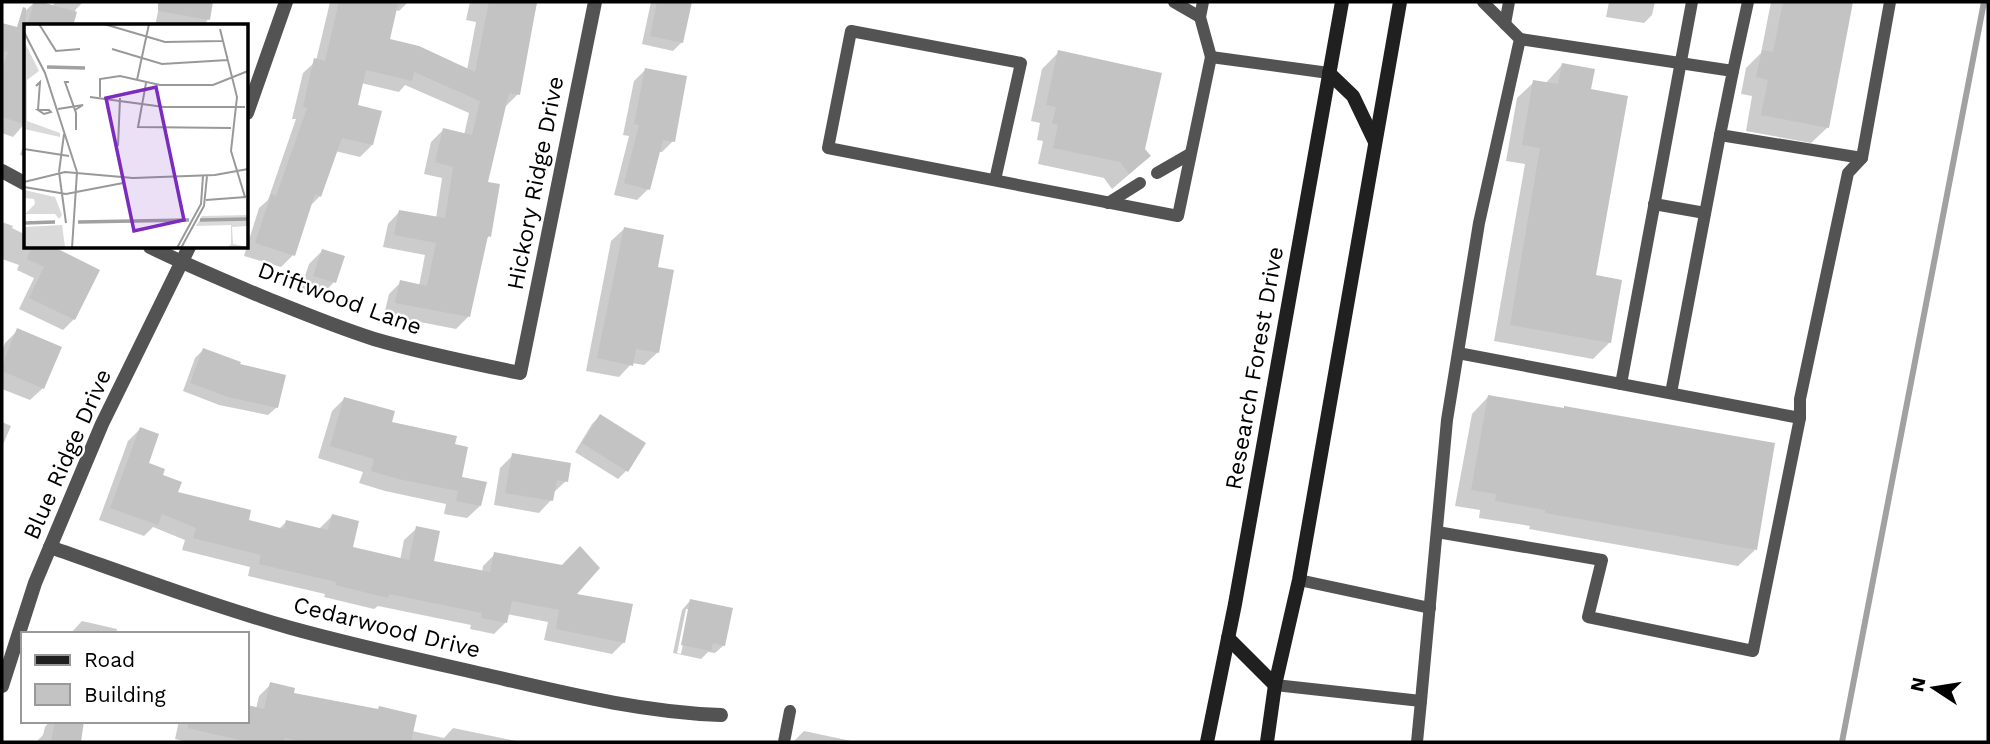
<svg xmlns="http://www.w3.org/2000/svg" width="1990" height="744" viewBox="0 0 1990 744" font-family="'Work Sans',sans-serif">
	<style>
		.shadow { fill: #0003; fill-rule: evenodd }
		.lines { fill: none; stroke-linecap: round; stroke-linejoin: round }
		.stream { stroke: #a1a1a1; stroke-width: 6 }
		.building { fill: #c3c3c3 }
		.service { stroke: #535353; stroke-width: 12 }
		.minor { stroke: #535353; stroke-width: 14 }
		.secondary { stroke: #202020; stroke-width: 14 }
		.labels { text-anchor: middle; stroke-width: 5; stroke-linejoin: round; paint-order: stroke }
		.street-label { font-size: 23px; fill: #000; stroke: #fff }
		.inset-river { fill: none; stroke: #a1a1a1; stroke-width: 3.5 }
		.inset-road { fill: none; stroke: #999; stroke-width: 2 }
		.view { fill: #7b2cbf; fill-opacity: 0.15; stroke: #7b2cbf; stroke-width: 3.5 }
		.inset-edge { fill: none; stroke: #000; stroke-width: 3.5 }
	</style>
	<rect width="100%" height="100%" fill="#fff"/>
	<g class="shadow">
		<polygon points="35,2 53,7 54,2 83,2 76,9 71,26 26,26 26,122 13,137 2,133 2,27 4,25 18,29 22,14"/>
		<polygon points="160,2 212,2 208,19 204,26 155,26"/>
		<polygon points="330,2 408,2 399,11 395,10 388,40 467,70 476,22 466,20 470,2 537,2 518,94 506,106 504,106 486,183 489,236 485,240 468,317 456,329 384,315 389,294 401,282 419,286 425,255 383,247 388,224 400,211 436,218 442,178 424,174 431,142 443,130 464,135 469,113 405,85 399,92 361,83 356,106 372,145 360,157 335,151 320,196 309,207 293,255 281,267 244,256 259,208 268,200 296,119 292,119 303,73 316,61"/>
		<polygon points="651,2 690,2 682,42 673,51 642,44"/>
		<polygon points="1609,2 1655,2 1652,15 1644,23 1606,17"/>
		<polygon points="1771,2 1851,2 1828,127 1811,143 1746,131 1752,96 1741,94 1746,68 1761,53"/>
		<polygon points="1059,52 1149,156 1132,172 1112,189 1104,178 1038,164 1043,141 1037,140 1040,123 1031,121 1042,69"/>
		<polygon points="1562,65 1589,91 1594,277 1610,342 1593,359 1494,341 1525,164 1506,161 1517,98 1534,82 1545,84"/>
		<polygon points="645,70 673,141 662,152 658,152 648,189 637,200 614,195 629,136 623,135 634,81"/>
		<polygon points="26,138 26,157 20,155"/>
		<polygon points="2,222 13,226 12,228 26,235 26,247 50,247 98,270 74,319 63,330 19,309 34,278 17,270 19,265 2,259"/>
		<polygon points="624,229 657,353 644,365 632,363 619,377 586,371 611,241"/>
		<polygon points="322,251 334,282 322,295 301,288 309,264"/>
		<polygon points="18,330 43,388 30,400 2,389 2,351 5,343"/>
		<polygon points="203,350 277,407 268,415 219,405 183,391 195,358"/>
		<polygon points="1488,397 1755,550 1738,566 1529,529 1530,526 1479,518 1480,510 1455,506 1472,414"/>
		<polygon points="344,399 390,423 453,446 460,478 480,506 467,518 444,514 446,504 385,491 359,483 363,472 318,458 332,411"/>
		<polygon points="600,416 627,470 618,479 575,452 592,424"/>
		<polygon points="2,422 11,426 2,447"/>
		<polygon points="140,429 146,464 160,476 176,493 247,521 279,529 287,521 319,529 332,516 351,548 400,560 404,540 417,528 432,562 482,572 483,566 495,554 574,595 624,642 612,654 544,640 548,622 507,614 506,622 494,634 470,629 471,625 378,606 374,609 324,597 325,594 248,576 250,567 182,550 185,540 153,527 144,536 99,520 128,441"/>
		<polygon points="513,455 566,481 552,494 551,500 539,513 494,505 500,468"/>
		<path d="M690,601L724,645L715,653L708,652L701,659L673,653L682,610ZM686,609H690L681,654L677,653Z"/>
		<polygon points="82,621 117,629 116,634 70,634"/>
		<polygon points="271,684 292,695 412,731 444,738 453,728 521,742 187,742 175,739 179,721 247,721 247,707 256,709 259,696"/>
		<polygon points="50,721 83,721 79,742 36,742 43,735 45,727"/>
		<polygon points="804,731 856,742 793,742"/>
	</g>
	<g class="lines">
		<polyline class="stream" points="1842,742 1984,2"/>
	</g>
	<g class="building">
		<polygon points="34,2 42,2 77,12 73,26 27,26"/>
		<polygon points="158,2 213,2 210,20 158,11"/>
		<polygon points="339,2 387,2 398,4 390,39 419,46 475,72 489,2 537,2 520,95 509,93 488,182 500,184 491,237 488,236 470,317 395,303 400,280 427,286 436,243 394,235 399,210 445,218 453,167 435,162 443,128 472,135 480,101 414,72 412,81 366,70 358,105 382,111 373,145 342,138 321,197 315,194 295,256 255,243 271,194 276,196 307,108 303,107 314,58 325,61"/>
		<polygon points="657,2 692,2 683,43 650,36"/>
		<polygon points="1783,2 1853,2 1829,128 1761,115 1768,80 1756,77 1762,50 1773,52"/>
		<polygon points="23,7 26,8 26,125 2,117 2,70 8,52 2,50 2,23 17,27"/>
		<polygon points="1058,50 1162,73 1145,149 1151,156 1129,174 1120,162 1053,148 1058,125 1052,123 1056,107 1046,105"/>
		<polygon points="1562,63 1595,69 1591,89 1628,96 1596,275 1622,280 1611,343 1510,325 1540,148 1522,145 1533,80 1558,84"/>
		<polygon points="645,68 687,76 675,142 663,140 650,190 624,183 639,125 634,124"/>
		<polygon points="624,227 664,235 658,267 674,270 659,353 636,349 633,366 597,358"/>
		<polygon points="32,247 54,247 100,270 75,320 29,298 44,267 27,259"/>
		<polygon points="322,249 345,256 336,283 313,276"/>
		<polygon points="17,328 62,347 44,389 2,371 2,366"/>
		<polygon points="203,348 241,362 240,364 286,375 278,408 228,397 190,383"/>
		<polygon points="1488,395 1564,408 1564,406 1775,443 1757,550 1545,513 1545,510 1495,501 1496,494 1471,490"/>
		<polygon points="344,397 395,411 392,422 457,436 455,444 468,447 462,477 487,482 481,506 456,501 458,491 398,479 371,471 374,459 330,446"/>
		<polygon points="600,414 646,443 628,472 582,443"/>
		<polygon points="140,427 159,434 149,463 165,469 163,475 182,482 178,492 251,510 249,520 284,529 286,520 328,530 332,514 359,521 353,547 409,560 416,526 440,531 434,561 490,572 494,552 562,565 580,546 600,568 577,594 633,604 625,643 556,629 559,610 512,601 507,623 481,618 482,613 389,594 388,598 335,585 336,582 259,564 261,555 193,538 196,528 162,514 158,525 110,508"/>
		<polygon points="512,453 571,463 568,482 557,480 553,501 505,493"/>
		<polygon points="690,599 733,608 725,646 713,643 711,651 681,645"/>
		<polygon points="270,682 295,688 294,693 378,709 379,706 417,715 411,742 307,742 284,738 283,742 248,742 188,728 189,721 247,721 247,705 264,709"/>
		<polygon points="55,721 84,721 81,742 51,742"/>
	</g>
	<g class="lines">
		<g class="service">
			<polyline points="1174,2 1200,17"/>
			<polyline points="1203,2 1200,17 1211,57"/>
			<polyline points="1505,24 1509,2"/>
			<polyline points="1520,39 1733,71 1720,135 1862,158 1890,2"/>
			<polyline points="1733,71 1748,2"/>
			<polyline points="1157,173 1190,154"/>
			<polyline points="995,180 1021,63 851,31 828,148 1178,216 1211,57 1329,73"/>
			<polyline points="1108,203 1140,183"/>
			<polyline points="1654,204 1705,213"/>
			<polyline points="1621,384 1692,2"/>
			<polyline points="1671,393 1720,135"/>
			<polyline points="1800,418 1800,399 1848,173 1862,158"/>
			<polyline points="1437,532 1602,560 1588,617 1753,651 1800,418 1458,353"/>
			<polyline points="1299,580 1430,608"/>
			<polyline points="1275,685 1421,701 1417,742"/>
			<polyline points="1421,701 1447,420 1479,223 1520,39 1483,2"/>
			<polyline points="784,742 790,711"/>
		</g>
		<g class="minor">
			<polyline points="247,113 286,2"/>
			<polyline points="2,171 26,184"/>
			<path d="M150,247C187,265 225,281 263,297C300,312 336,327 374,339C422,353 471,363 520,373L595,2"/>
			<path d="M50,547C130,575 210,605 291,628C356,646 421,660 487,675C565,693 640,712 721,715"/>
			<polyline points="2,686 35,583 102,424 189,247"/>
		</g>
		<g class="secondary">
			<polyline points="1329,73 1353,96 1375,142"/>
			<polyline points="1228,638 1275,685"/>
			<polyline points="1207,742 1235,604 1342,2"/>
			<polyline points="1267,742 1275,685 1299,580 1400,2"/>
		</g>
	</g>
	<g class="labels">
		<g class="street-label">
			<text transform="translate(535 183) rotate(-79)" y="8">Hickory Ridge Drive</text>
			<text transform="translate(340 298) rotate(20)" y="8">Driftwood Lane</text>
			<text transform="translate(1254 368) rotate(-80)" y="8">Research Forest Drive</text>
			<text transform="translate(67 454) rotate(-66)" y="8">Blue Ridge Drive</text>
			<text transform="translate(387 627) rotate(14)" y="8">Cedarwood Drive</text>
		</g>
	</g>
	<g transform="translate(24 24)">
		<rect width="224" height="224" fill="#fff"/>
		<path d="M0,17L15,47L3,56V97L36,109V113L0,105ZM0,166L31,173L38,191L35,195L31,190H1L11,180L10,175L0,174ZM224,191V202L208,203L209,220L224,223L203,224L207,220V201L172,202L178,192ZM38,201L41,223L0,224V203Z" fill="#dadada"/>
		<path class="inset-river" d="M23,43L61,44M176,196L224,195M54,198L165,196M0,199L31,198"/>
		<path class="inset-road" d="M15,0L32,27L56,25M80,0L141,18L198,17M196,5L213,73L207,127L221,173M0,8L21,49L53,148M88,25L138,40L204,36M113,56L125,0M45,58H41L52,89V106M122,59L114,103L207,104M12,62L16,58L14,86M66,73L140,83H221M76,73V55L96,52L136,61H189L224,47M34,85L59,81L51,86M14,86H25L27,88L20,90ZM94,122L96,74M0,125L45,132M35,148L40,110M35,148L42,199M0,158L41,148L109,154L191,151L224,145M0,163L42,170L99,159M182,176L222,173M48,224L53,148M153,224L177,180L179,152M157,224L180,182L183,152"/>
		<path class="view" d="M132,63L160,196L110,207L82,74Z"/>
		<rect width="224" height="224" class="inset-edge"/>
	</g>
	<rect width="1990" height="744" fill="none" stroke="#000000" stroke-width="7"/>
	<rect x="21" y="632" width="228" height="91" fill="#ffffff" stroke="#999999" stroke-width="2"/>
	<rect x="35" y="655" width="35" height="10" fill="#202020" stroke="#999999" stroke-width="2"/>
	<text x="84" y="667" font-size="21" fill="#000000">Road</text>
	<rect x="35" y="684" width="35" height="21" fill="#c3c3c3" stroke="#999999" stroke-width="2"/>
	<text x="84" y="702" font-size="21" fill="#000000">Building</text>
	<g transform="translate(1934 688) rotate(282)" stroke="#ffffff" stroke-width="5" paint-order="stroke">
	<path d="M0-5L12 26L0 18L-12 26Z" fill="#000000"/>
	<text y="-10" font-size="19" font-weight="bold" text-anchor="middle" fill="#000000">N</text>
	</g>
</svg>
